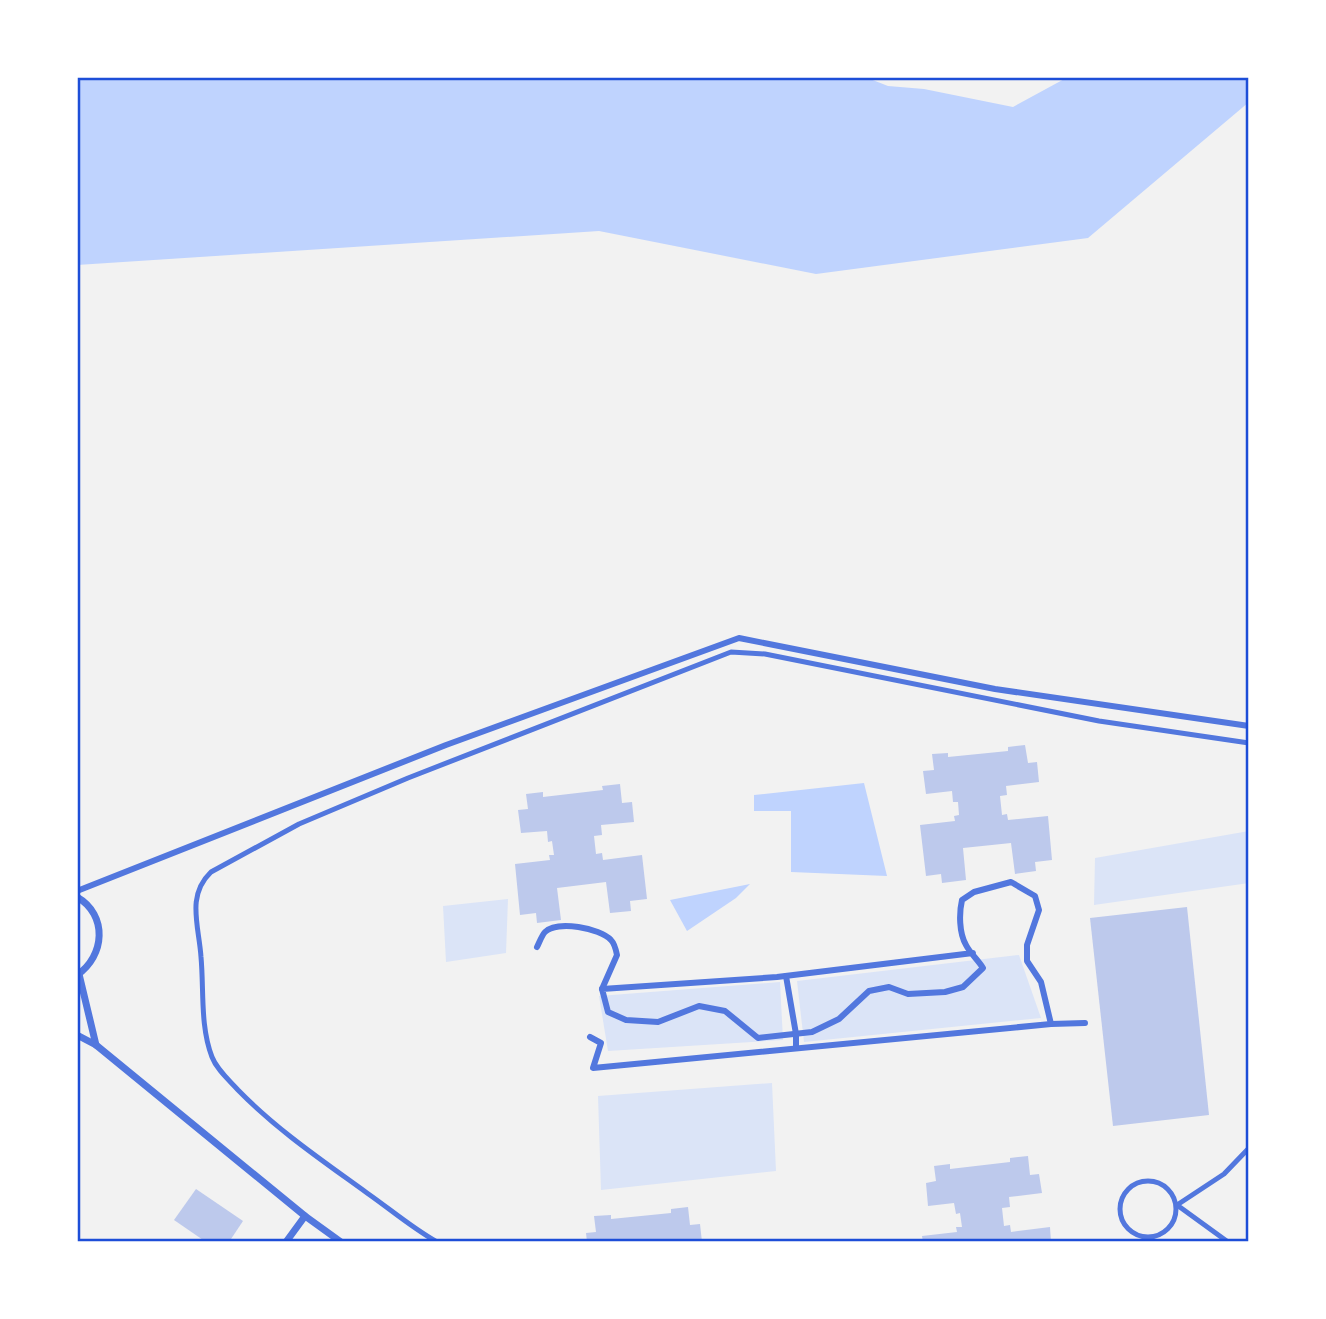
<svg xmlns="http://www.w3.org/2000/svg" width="1326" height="1319" viewBox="0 0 1326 1319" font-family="'PT Sans Narrow',sans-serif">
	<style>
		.green { fill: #dbe4f7 }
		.water { fill: #bfd3fe }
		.building { fill: #bdc9ec }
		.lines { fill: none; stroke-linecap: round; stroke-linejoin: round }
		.service { stroke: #5277de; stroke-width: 5 }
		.pedestrian { stroke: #5277de; stroke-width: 6 }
		.minor { stroke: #5277de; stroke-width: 7 }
		.neatline { fill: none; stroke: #1d4ed8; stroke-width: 2.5 }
	</style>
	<rect width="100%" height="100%" fill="#f2f2f2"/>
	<g class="green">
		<polygon points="1249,831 1249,883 1094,905 1095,858"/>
		<polygon points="508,899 506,953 446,962 443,906"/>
		<polygon points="1019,955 1041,1018 804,1042 797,981"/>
		<polygon points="780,982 783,1040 608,1051 599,996"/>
		<polygon points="772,1083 776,1171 601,1190 598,1096"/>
	</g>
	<g class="water">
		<polygon points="77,77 865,77 888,86 924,89 1013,107 1068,77 1249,77 1249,102 1088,238 816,274 599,231 77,265"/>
		<polygon points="864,783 887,876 791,872 791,811 754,811 754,795"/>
		<polygon points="750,884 736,898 687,931 670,900"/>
	</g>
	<g class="building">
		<polygon points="1025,745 1028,763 1037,762 1039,782 1006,786 1007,795 1000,796 1002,815 1007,814 1008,820 1048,816 1052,860 1035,862 1036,871 1015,874 1011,843 963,848 966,880 942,883 941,874 926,876 920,825 955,821 954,816 959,815 958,802 953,802 952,791 926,794 923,771 934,770 932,754 948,753 948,757 1008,751 1008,747"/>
		<polygon points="620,784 622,803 632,802 634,822 601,825 602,835 594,836 596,854 602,853 603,860 642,855 647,899 630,901 631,911 610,913 606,882 557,888 561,920 537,923 536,913 520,915 515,864 550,860 549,855 554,855 552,841 548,842 547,831 521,833 518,810 528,809 526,794 543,792 543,797 603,790 602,786"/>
		<polygon points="1187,907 1209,1115 1113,1126 1090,918"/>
		<polygon points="1028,1156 1030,1175 1039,1174 1042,1193 1009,1197 1010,1207 1002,1208 1004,1226 1010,1225 1011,1232 1050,1227 1051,1242 923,1242 922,1236 957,1232 956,1227 962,1227 960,1213 956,1214 954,1203 928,1206 926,1183 936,1181 934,1166 950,1164 950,1169 1010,1162 1010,1158"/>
		<polygon points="196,1189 243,1221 229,1242 206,1242 174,1220"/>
		<polygon points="688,1207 690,1225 700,1224 702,1242 587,1242 586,1233 596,1232 594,1216 611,1215 611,1219 671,1213 671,1209"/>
	</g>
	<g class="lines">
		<g class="service">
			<circle cx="1148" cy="1209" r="28"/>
			<path d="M437,1242C412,1228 390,1209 367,1193C323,1161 277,1130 238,1090C229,1080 217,1070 212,1057C200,1026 204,990 201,957C199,926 186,896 211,872L299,824L408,778L731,652L765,654L1099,721L1249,743"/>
			<polyline points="1228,1242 1177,1205 1224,1174 1249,1148"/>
		</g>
		<g class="pedestrian">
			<polyline points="77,891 446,745 739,638 995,689 1249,726"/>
			<path d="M537,947C539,943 542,935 545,932C557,920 600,928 611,940C614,943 616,950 617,955L602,989"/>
			<path d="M973,953L777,977L602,989L608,1012L626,1020L658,1022L699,1006L725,1011L758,1038L812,1032L839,1019L869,991L889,987L908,994L945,992L963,987L983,968C978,960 970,953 966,945C959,933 959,913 962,900L974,892L1011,882L1035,896L1039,910L1027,945V961L1041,982L1051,1024"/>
			<polyline points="786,976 796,1034 796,1048"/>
			<polyline points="590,1037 601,1043 593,1068 1051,1024 1085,1023"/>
		</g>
		<g class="minor">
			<path d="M77,897C108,915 105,956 77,975"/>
			<polyline points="79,974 96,1045"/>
			<polyline points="77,1035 96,1045 305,1216 341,1242"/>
			<polyline points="286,1242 305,1216"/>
		</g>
	</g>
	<rect width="1326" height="1319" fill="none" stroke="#ffffff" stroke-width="158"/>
	<rect x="79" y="79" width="1168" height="1161" class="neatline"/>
</svg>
